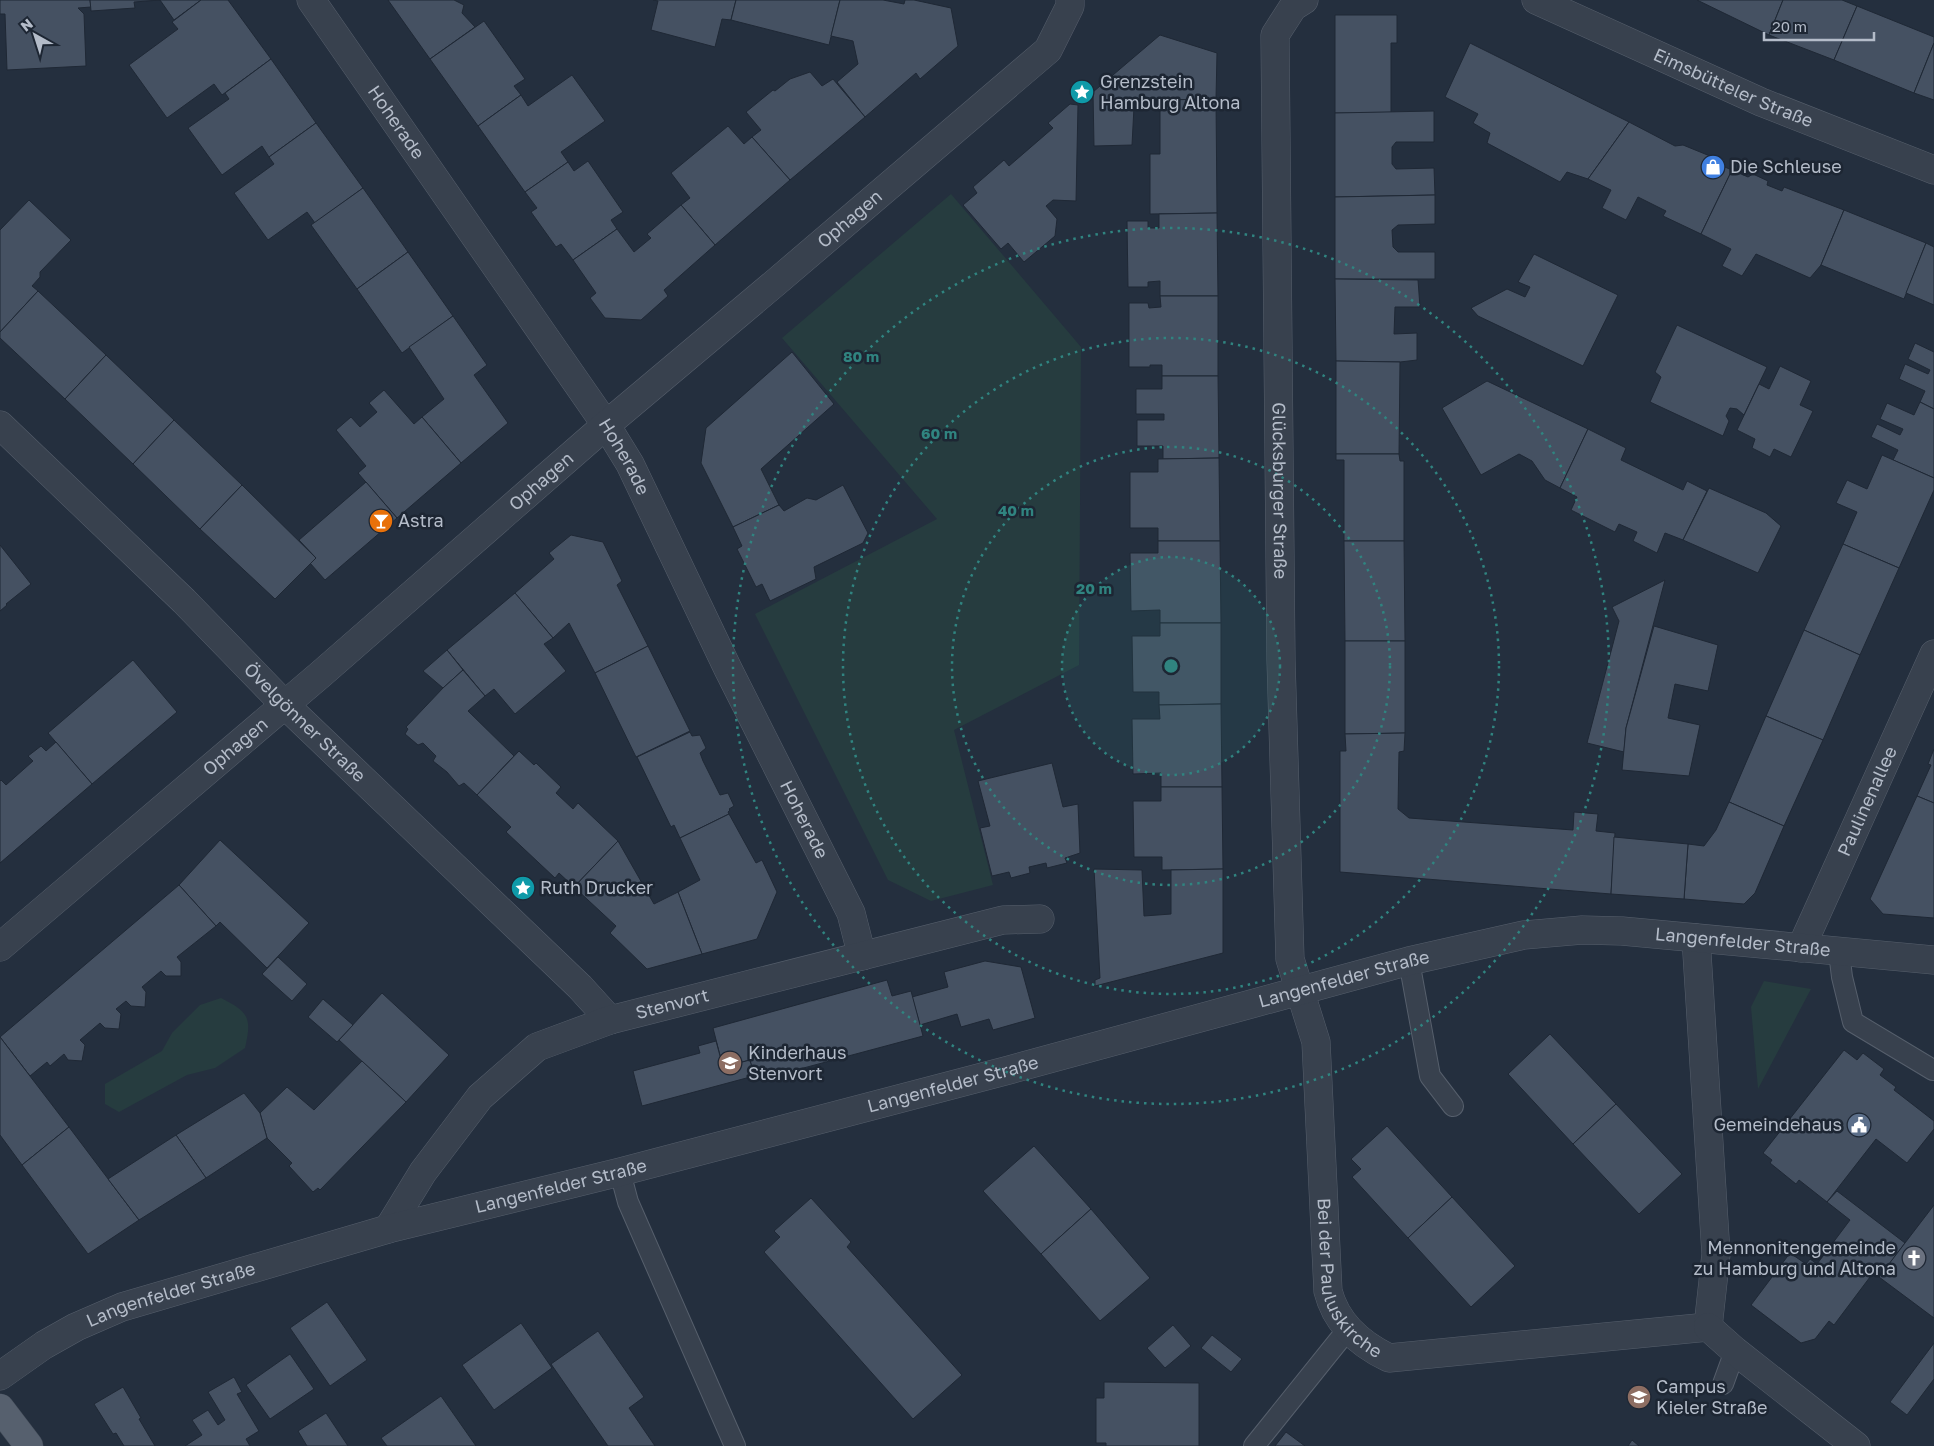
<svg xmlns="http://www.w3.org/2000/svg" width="1934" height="1446" viewBox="0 0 1934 1446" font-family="'Golos Text',sans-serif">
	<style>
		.green { fill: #263c3f }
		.building { fill: #455162; stroke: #1f2835 }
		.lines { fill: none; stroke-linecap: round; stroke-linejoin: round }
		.lane-casing { stroke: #565f6c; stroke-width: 22 }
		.street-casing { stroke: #565f6c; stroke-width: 29 }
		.primary-casing { stroke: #414a57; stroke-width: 29 }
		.lane { stroke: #38414e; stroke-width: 20 }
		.street { stroke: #38414e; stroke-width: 28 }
		.primary { stroke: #56606e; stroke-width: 28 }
		.ring { fill: none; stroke: #308480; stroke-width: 2.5; stroke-dasharray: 2.5 5 }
		.labels { text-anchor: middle; stroke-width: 5; stroke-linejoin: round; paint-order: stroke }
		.poi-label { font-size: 18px; fill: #b4bcc9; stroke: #1d2633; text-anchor: start }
		.street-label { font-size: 18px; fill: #b4bcc9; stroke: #1d2633 }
		.centre { fill: #308480; stroke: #1d2633; stroke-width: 2.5 }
		.ring-label { font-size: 15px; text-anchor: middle; font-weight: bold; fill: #308480; stroke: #1d2633; stroke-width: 5; stroke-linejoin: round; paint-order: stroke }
	</style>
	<rect width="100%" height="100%" fill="#242f3e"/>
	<g class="green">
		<polygon points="951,194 1081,347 1079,665 954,730 993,885 931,901 888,880 755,614 937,519 782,338"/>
		<polygon points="1764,981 1811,989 1758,1089 1751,1007"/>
		<path d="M221,998C249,1012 252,1018 245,1048L215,1068L187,1075L119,1112L105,1104V1084L162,1051L172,1033L200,1005Z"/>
	</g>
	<g class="building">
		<polygon points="0,0 90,0 91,7 78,8 84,14 86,66 7,70 5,14 0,14"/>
		<polygon points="90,0 201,0 174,20 160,0 134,2 135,8 91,11"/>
		<polygon points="201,0 228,0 271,59 222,95 214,84 167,118 129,65 178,29 172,22"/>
		<polygon points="388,0 454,0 464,5 462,13 475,27 430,59"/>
		<polygon points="653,0 736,0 731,20 722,19 715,47 651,30 658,1"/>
		<polygon points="736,0 840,0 829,45 731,20"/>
		<polygon points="840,0 883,0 904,4 905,0 914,0 951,8 958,46 920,79 916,73 865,117 837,82 858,64 853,41 831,36"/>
		<polygon points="1697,0 1783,0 1769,35"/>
		<polygon points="1783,0 1842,0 1857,6 1834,60 1769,35"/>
		<polygon points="1857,6 1934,37 1934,43 1914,93 1834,60"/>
		<polygon points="1335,15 1397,15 1397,43 1391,43 1391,113 1335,113"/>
		<polygon points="484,21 525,79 514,86 521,95 478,126 430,59"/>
		<polygon points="1160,35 1217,53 1216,99 1160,100 1144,97 1134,107 1132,145 1094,146 1093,92"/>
		<polygon points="1470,43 1629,122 1588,179 1567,172 1560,182 1487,143 1490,133 1473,123 1478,114 1445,97"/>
		<polygon points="1934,43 1934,100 1914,93"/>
		<polygon points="271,59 316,123 269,157 262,146 222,175 188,128 229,99 225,93"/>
		<polygon points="810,72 822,86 833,79 865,117 790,180 752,137 761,130 746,112 773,90 775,91 790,79"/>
		<polygon points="572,75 605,121 561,152 568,162 525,192 478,126 521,95 528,106"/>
		<polygon points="1216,99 1217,213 1150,214 1150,154 1160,154 1160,100"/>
		<polygon points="1070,104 1078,105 1076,201 1053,200 1046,206 1057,219 1055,236 1024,262 1008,243 1001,249 963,205 977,193 973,187 1004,160 1009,166 1053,128 1048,123"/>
		<polygon points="1434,111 1434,142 1396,142 1392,147 1392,164 1396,169 1434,168 1435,195 1335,197 1335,113"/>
		<polygon points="1629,122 1675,146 1683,145 1710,156 1715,163 1732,170 1701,234 1663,216 1666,211 1638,197 1626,220 1602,208 1611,190 1588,179"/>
		<polygon points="316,123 363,188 315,223 307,212 268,240 234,193 274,164 269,157"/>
		<polygon points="728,126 744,144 752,137 790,180 715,245 681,205 690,198 671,173"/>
		<polygon points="588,161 623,212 611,220 617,229 573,260 561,244 556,247 531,212 537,208 525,192 568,162 574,171"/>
		<polygon points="1732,170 1748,177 1753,174 1768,181 1767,185 1782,191 1784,187 1844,210 1821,265 1810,278 1756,254 1742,276 1722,266 1731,249 1701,234"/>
		<polygon points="363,188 408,252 357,289 311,225"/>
		<polygon points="1435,195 1435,224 1398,225 1392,230 1393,247 1398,252 1435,252 1435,279 1335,279 1335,197"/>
		<polygon points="29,200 71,240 40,272 40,277 32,286 38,291 0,332 0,230"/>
		<polygon points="681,205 715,245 664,290 668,296 641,320 605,318 590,298 596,293 573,260 617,229 634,252 651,238 647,234"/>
		<polygon points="1844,210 1926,243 1904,299 1821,265"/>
		<polygon points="1217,213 1218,296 1160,296 1160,281 1148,282 1148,287 1128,287 1127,221 1148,221 1148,228 1159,228 1159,214"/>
		<polygon points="1926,243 1934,247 1934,305 1906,293"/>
		<polygon points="408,252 453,316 402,353 357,289"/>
		<polygon points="1534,254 1618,295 1583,366 1478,316 1471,308 1507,289 1525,297 1530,287 1518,282"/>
		<polygon points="1335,279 1418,280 1420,307 1395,307 1394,334 1417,333 1417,360 1400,362 1336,361"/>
		<polygon points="38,291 106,355 65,399 0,338 0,332"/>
		<polygon points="1160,296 1218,296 1218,376 1162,376 1162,365 1150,365 1150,367 1129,367 1129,303 1148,303 1149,308 1161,307"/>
		<polygon points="453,316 487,365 474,375 508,423 461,463 422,417 444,399 409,347"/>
		<polygon points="1677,325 1767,367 1744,415 1737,409 1730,408 1726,416 1729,421 1723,436 1650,402 1661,377 1655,372"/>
		<polygon points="1915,343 1934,352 1934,409 1920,402 1925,391 1899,379 1905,364 1928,374 1930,370 1908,359"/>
		<polygon points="792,352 834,404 761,469 779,505 733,527 701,463 706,428"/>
		<polygon points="106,355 174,420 133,464 65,399"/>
		<polygon points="1336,361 1400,362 1399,454 1336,454"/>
		<polygon points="1780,366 1811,381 1800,405 1813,411 1791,457 1774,449 1770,457 1752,448 1755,439 1737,430 1759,384 1769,389"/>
		<polygon points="1162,376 1218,376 1219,458 1163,459 1163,446 1137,446 1137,420 1164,420 1164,414 1136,414 1136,389 1162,389"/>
		<polygon points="1487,381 1588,429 1560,488 1545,480 1532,461 1519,454 1481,475 1442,408"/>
		<polygon points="384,390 414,424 422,417 461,463 397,518 358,473 366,466 336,430 351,417 360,427 377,412 369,403"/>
		<polygon points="1920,402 1934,409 1934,478 1893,460 1898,450 1871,437 1877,424 1900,435 1903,429 1880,419 1887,403 1914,415"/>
		<polygon points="174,420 242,485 200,529 133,464"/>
		<polygon points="1588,429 1626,448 1621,460 1683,490 1687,481 1707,491 1683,540 1665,533 1657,553 1633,541 1637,532 1619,524 1615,532 1571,510 1577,497 1560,488"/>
		<polygon points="1336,454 1399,454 1400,461 1404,461 1404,541 1344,541 1344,460 1336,460"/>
		<polygon points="1882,455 1934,478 1934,490 1899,568 1843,544 1857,512 1836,503 1847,480 1867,489"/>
		<polygon points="1219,458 1220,541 1158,541 1158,528 1130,528 1130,472 1158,472 1158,459"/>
		<polygon points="366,482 397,518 325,580 310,563 316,558 299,540"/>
		<polygon points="242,485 316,558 275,599 200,529"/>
		<polygon points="843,485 868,533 863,543 814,567 816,579 770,601 762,584 756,587 737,549 742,546 733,527 779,505 784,511 807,498 816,500"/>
		<polygon points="1709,488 1766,513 1781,526 1758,573 1683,540"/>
		<polygon points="571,535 603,542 622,581 617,585 648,646 595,673 569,623 553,638 515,593 554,559 549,553"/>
		<polygon points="1158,541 1220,541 1221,623 1160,623 1160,610 1131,611 1130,553 1158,553"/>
		<polygon points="1344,541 1404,541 1405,641 1345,641"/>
		<polygon points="1843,544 1899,568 1860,655 1804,630"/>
		<polygon points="0,545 31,584 6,604 7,605 0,611"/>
		<polygon points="1665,580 1626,728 1624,752 1587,743 1619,621 1612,607"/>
		<polygon points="515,593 553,638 544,644 566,671 515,714 494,689 485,696 447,650"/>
		<polygon points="1160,623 1221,623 1221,704 1159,705 1159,692 1133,692 1132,636 1160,636"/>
		<polygon points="1654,626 1718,645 1708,691 1675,684 1668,718 1700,725 1689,776 1622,770 1626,728"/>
		<polygon points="1804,630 1860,655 1823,740 1766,716"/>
		<polygon points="1345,641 1405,641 1405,733 1345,734"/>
		<polygon points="648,646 690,731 636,757 595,673"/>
		<polygon points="447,650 463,670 443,688 423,671"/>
		<polygon points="133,660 177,712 92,784 48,733"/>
		<polygon points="463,670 485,696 468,711 514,756 477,795 464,783 459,786 447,772 433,761 436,756 423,743 418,745 405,734 408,729 406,727 443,688"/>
		<polygon points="1221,704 1222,787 1161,787 1161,773 1133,774 1132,719 1160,719 1159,705"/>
		<polygon points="1766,716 1823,740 1784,826 1729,802"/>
		<polygon points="690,732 692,736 700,735 706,748 700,753 703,761 720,795 728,793 734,806 729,809 730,810 728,812 729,814 680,838 674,825 671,827 637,757"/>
		<polygon points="1405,733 1404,751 1399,752 1398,809 1409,818 1573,830 1574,812 1598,814 1596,831 1615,833 1611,894 1340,872 1340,751 1346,751 1345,734"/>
		<polygon points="56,742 92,784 0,863 0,781 1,780 6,785 33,761 28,756 41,746 46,751"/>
		<polygon points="1934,749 1934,803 1917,796 1931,765 1928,764"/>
		<polygon points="519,751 534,765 536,763 561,787 556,793 573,809 578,803 618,841 574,887 559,873 555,878 506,832 511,827 477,795"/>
		<polygon points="1052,763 1063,807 1078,804 1080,853 1065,858 1067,863 1047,868 1046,863 1029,867 1030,873 1011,878 1009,872 992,876 980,828 990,826 978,781"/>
		<polygon points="1161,787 1222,787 1223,869 1162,870 1162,857 1134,857 1133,801 1161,801"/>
		<polygon points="1917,796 1934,803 1934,918 1883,914 1870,899"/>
		<polygon points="1729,802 1784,826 1755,893 1744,904 1684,899 1688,844 1704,846 1716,830"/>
		<polygon points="729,814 756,863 762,860 777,892 757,939 702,954 678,892 700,880 680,838"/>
		<polygon points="1614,837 1688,844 1684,899 1611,894"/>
		<polygon points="220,840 309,923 267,968 220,922 216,926 179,885"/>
		<polygon points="618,841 654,904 678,892 702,954 647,969 610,933 616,926 574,887"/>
		<polygon points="1094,869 1142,870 1144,916 1171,914 1171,870 1223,869 1223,953 1095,986 1095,980 1100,978"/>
		<polygon points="179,885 216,926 177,957 181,962 181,976 166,976 161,971 142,987 146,992 145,1007 131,1006 126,1001 116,1009 121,1014 119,1029 105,1028 100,1023 80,1040 85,1045 82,1061 68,1060 64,1054 50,1066 47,1062 30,1076 0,1037"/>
		<polygon points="278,957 307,984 292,1001 262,974"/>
		<polygon points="985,961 1021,967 1035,1018 993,1030 989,1019 961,1027 957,1014 920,1025 912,997 948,987 944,972"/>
		<polygon points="887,980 892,996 911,991 923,1036 755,1081 750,1060 723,1067 713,1028"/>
		<polygon points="382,993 449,1055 406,1102 339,1040"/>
		<polygon points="323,999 353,1025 337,1042 308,1017"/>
		<polygon points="1550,1034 1616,1104 1573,1144 1508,1074"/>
		<polygon points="0,1037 69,1127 22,1165 0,1135"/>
		<polygon points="716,1041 723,1067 750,1060 754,1076 642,1106 633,1071 700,1053 698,1046"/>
		<polygon points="1844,1050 1857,1060 1863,1053 1884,1069 1880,1075 1896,1087 1894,1090 1934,1121 1934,1129 1907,1163 1876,1139 1827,1202 1799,1180 1796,1184 1770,1163 1772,1160 1763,1153"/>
		<polygon points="362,1061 406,1102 320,1190 318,1188 313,1192 289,1166 292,1163 267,1138 260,1113 287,1087 314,1110"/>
		<polygon points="244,1093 260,1113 267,1138 206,1178 176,1135"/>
		<polygon points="1616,1104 1682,1174 1639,1214 1573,1144"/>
		<polygon points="1387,1126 1452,1197 1408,1238 1352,1177 1361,1169 1351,1159"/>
		<polygon points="69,1127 139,1220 88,1254 22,1165"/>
		<polygon points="176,1135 206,1178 139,1220 108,1179"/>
		<polygon points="1034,1146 1091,1209 1041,1254 983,1191"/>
		<polygon points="1837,1191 1905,1243 1882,1274 1876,1269 1834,1325 1829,1321 1815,1339 1801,1343 1751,1305 1790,1253 1806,1264 1810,1259 1817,1264 1850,1220 1827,1202"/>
		<polygon points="1452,1197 1515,1266 1471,1307 1408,1238"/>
		<polygon points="811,1198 851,1242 847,1247 962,1375 913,1419 764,1252 780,1237 774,1231"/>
		<polygon points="1934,1205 1934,1318 1879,1277"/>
		<polygon points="1091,1209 1150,1278 1100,1321 1041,1254"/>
		<polygon points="327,1302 367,1360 330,1386 290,1328"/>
		<polygon points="521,1323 552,1368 494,1410 462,1365"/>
		<polygon points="1173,1325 1191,1346 1165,1368 1147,1348"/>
		<polygon points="598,1331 644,1397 629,1408 655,1446 608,1446 551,1364"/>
		<polygon points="1212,1335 1242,1359 1231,1372 1201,1348"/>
		<polygon points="1934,1343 1934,1379 1907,1415 1890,1402"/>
		<polygon points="290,1354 314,1389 270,1419 246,1385"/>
		<polygon points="234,1377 242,1392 237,1394 259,1431 246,1439 250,1446 185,1446 202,1435 192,1420 208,1410 218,1425 225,1420 208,1392"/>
		<polygon points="1104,1382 1199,1383 1199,1446 1106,1446 1106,1443 1096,1443 1096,1398 1104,1398"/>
		<polygon points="123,1387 141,1418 139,1419 155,1446 124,1446 116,1433 113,1434 94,1404"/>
		<polygon points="441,1396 476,1446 387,1446 381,1438"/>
		<polygon points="326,1413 348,1446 307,1446 298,1431"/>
		<polygon points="1286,1432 1305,1446 1275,1446"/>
		<polygon points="1632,1440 1639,1446 1628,1446"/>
	</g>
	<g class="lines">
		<g class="lane-casing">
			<g id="lane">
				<polyline points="1839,952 1842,977 1853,1022 1933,1070"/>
				<polyline points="1409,961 1430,1076 1453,1106"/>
				<polyline points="620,1172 628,1202 735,1446"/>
				<polyline points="1723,1384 1735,1351"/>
				<polyline points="1254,1446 1348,1329"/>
			</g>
		</g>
		<g class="street-casing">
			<g id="street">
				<path id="s1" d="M311,0L606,425L630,464L728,669L851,913L862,956"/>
				<path id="s2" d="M1304,0L1293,7L1275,35L1281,660L1290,959L1316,1042L1328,1291C1336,1323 1360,1344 1389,1358L1708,1327"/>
				<path id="s3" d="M1536,0L1761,102L1934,170"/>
				<path id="s4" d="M0,425L184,601L284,704L580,987L610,1020"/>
				<polyline points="1696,938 1716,1254 1708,1327"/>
				<path id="s5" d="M0,947L321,674L606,425L775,283L1048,50L1070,6V0"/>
				<path id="s6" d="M1801,948L1934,654"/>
				<path id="s7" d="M388,1229L423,1172L480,1097L537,1047L610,1020L1003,920L1040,919"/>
				<polyline points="1708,1327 1735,1351 1856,1446"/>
				<path id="s8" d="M0,1376L44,1345L76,1327L122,1307L388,1229L620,1172L1009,1070L1409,961L1524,935L1582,930L1622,931L1934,960"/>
			</g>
		</g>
		<g class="primary-casing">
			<polyline id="primary" points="0,1408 29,1446"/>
		</g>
		<use href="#lane" class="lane"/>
		<use href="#street" class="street"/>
		<use href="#primary" class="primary"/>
	</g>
	<circle cx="1171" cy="666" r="109" fill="#308480" fill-opacity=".12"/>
	<g class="ring">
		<circle cx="1171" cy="666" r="109"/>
		<circle cx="1171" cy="666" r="219"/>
		<circle cx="1171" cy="666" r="328"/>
		<circle cx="1171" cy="666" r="438"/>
	</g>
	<defs>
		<g id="sight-disc" transform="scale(1.25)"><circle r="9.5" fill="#0f9aa8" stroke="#1d2633"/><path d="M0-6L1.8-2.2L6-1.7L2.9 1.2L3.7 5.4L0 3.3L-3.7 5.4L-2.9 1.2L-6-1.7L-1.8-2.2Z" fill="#fff"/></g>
		<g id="shop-disc" transform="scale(1.25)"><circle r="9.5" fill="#3f7fe0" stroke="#1d2633"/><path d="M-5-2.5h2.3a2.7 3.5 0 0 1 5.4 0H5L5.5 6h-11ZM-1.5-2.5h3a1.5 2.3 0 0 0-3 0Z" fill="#fff"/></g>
		<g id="bar-disc" transform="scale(1.25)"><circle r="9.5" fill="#e8710a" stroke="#1d2633"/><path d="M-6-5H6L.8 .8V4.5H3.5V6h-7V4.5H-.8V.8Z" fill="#fff"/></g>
		<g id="school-disc" transform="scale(1.25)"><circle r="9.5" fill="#8d6e63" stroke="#1d2633"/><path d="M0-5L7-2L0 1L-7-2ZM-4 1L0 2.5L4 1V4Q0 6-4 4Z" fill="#fff"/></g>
		<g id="civic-disc" transform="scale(1.25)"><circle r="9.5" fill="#5c6f8a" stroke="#1d2633"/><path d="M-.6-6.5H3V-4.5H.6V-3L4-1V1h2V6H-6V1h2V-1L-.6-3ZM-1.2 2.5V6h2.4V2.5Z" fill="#fff"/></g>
		<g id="church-disc" transform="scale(1.25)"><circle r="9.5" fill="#6b7280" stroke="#1d2633"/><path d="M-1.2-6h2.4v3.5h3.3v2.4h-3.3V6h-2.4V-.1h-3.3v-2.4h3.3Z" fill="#fff"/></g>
	</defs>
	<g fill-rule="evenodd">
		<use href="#sight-disc" x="1082" y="92"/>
		<use href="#shop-disc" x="1713" y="167"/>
		<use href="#bar-disc" x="381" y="521"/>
		<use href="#sight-disc" x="523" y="888"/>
		<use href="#school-disc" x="730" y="1063"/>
		<use href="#civic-disc" x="1859" y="1125"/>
		<use href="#church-disc" x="1914" y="1258"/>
		<use href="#school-disc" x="1639" y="1397"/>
	</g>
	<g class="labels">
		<g class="poi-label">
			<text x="1100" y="88">Grenzstein<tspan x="1100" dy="21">Hamburg Altona</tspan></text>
			<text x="1730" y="173">Die Schleuse</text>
			<text x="398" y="527">Astra</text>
			<text x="540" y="894">Ruth Drucker</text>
			<text x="748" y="1059">Kinderhaus<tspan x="748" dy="21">Stenvort</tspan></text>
			<text x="1842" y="1131" text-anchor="end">Gemeindehaus</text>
			<text x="1896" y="1254" text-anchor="end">Mennonitengemeinde<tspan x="1896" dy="21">zu Hamburg und Altona</tspan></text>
			<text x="1656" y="1393">Campus<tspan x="1656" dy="21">Kieler Straße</tspan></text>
		</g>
		<g class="street-label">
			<text dy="6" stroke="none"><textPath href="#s3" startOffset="216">Eimsbütteler Straße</textPath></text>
			<text dy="6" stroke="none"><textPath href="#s1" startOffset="149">Hoherade</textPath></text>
			<text dy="6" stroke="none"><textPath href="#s5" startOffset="1119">Ophagen</textPath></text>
			<text dy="6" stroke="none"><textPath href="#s1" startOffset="554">Hoherade</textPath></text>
			<text dy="6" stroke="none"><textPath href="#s5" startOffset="714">Ophagen</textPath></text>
			<text dy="6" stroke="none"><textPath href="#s2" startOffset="502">Glücksburger Straße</textPath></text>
			<text dy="6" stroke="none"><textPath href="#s4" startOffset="426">Övelgönner Straße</textPath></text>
			<text dy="6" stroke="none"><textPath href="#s5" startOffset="309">Ophagen</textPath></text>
			<text dy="6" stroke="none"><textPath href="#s6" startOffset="161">Paulinenallee</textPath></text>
			<text dy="6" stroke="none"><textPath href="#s1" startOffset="959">Hoherade</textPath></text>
			<text dy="6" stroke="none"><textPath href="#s8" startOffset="1811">Langenfelder Straße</textPath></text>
			<text dy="6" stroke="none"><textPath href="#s8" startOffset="1406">Langenfelder Straße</textPath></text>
			<text dy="6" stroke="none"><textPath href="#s7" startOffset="379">Stenvort</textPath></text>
			<text dy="6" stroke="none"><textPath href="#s8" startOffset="1001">Langenfelder Straße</textPath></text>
			<text dy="6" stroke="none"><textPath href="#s8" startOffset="596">Langenfelder Straße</textPath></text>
			<text dy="6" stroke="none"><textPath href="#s2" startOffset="1302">Bei der Pauluskirche</textPath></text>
			<text dy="6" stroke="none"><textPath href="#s8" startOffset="191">Langenfelder Straße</textPath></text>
		</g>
	</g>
	<circle cx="1171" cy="666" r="8" class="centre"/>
	<g class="ring-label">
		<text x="861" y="362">80 m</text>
		<text x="939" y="439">60 m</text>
		<text x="1016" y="516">40 m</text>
		<text x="1094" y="594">20 m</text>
	</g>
	<g transform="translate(35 35) rotate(321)" stroke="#1d2633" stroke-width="4" paint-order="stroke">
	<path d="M0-4L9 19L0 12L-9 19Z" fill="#b4bcc9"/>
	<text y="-8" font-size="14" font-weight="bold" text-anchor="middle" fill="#b4bcc9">N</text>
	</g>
	<path d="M1764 32v8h110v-8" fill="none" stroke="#b4bcc9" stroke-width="2.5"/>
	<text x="1772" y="32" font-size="15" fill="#b4bcc9" stroke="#1d2633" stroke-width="4" paint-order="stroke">20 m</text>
</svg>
